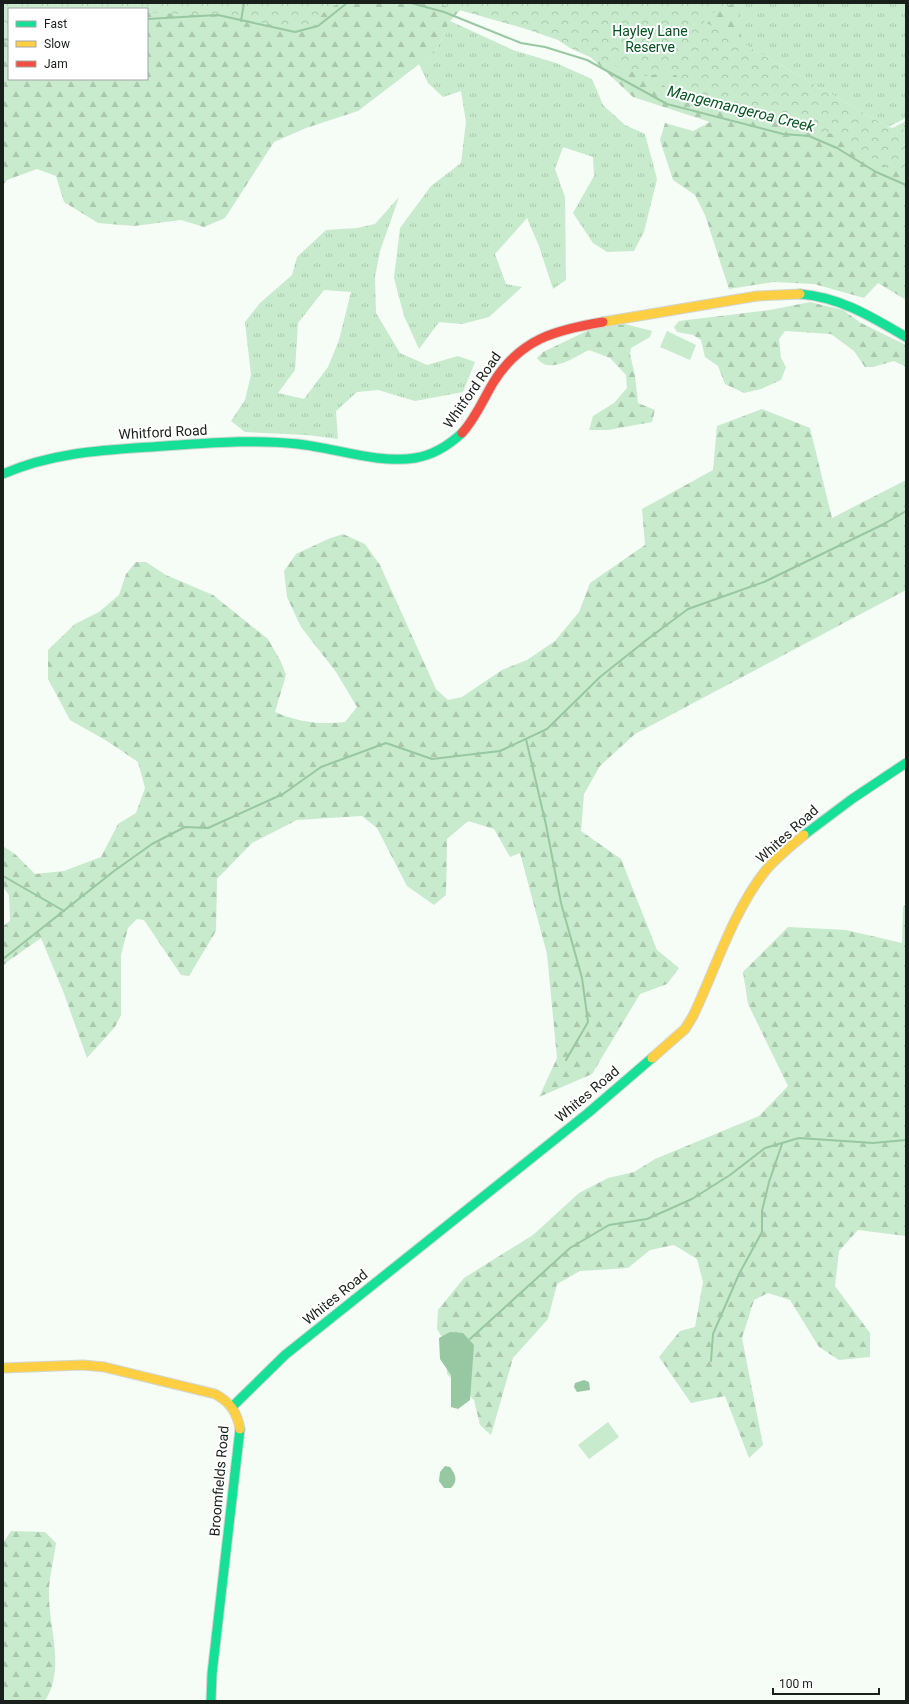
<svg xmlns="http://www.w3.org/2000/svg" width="909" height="1704" viewBox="0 0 909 1704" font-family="Roboto,sans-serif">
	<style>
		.grass { fill: url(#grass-tufts); fill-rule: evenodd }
		.forest { fill: url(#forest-firs); fill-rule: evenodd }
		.park { fill: url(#park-crowns) }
		.pitch { fill: #c8eacd }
		.water { fill: #98c8a1 }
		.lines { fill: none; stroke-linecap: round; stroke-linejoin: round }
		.stream { stroke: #98c8a1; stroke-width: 2 }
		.fast-casing { stroke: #d0d6d1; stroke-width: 11 }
		.slow-casing { stroke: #d0d6d1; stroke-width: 11 }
		.jam-casing { stroke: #d0d6d1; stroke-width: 11 }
		.fast { stroke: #16e098; stroke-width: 9 }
		.slow { stroke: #ffcf43; stroke-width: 9 }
		.jam { stroke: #f24e42; stroke-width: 9 }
		.labels { text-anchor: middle; stroke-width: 4; stroke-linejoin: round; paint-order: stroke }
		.park-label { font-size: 14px; fill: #025120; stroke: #fff }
		.street-label { font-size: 14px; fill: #191f1a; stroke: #fff }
		.water-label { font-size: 15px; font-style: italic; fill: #085423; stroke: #fff }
	</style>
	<defs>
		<pattern id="grass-tufts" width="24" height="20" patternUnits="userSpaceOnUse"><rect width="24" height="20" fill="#c8eacd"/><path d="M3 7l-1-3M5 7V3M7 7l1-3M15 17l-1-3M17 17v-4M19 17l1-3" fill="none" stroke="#abc8af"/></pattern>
		<pattern id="forest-firs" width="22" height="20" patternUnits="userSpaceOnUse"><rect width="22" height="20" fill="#c8eacd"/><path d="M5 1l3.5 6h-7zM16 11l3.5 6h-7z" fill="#abc8af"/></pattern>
		<pattern id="park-crowns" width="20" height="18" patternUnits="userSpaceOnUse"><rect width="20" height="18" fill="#c8eacd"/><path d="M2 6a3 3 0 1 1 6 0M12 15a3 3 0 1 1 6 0" fill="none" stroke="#abc8af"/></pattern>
	</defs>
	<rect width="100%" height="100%" fill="#f6fcf6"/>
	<g class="grass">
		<polygon points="724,3 906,3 906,118 888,127 700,19"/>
		<polygon points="450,21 513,50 556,63 592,79 603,105 625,125 645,134 657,179 644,232 634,251 607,252 593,243 573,213 594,176 593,157 563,147 555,169 565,197 566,280 553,289 539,246 527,218 495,254 506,284 522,287 489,317 462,324 439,322 419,349 404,316 394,278 400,228 431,186 461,163 466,122 461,91 443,97 428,83 419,64 435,52"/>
		<path d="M399,197L380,251L375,277L376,313L400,353L427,365L458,356L475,362L463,392L415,401L378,390L357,392L336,411L338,439L307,435L245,432L231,421L245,400L251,375L245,322L260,303L292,275L297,257L326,230L357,228L375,224ZM324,290L351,292L339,340L328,367L304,399L278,393L295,370L298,323Z"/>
	</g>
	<g class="forest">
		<path d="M3,3H467L450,21L435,52L358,111L306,128L274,142L225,218L204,227L181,220L134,226L98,223L64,202L56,176L37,169L7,180L3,185ZM9,9H147V79H9Z"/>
		<polygon points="471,3 736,3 742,42 779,96 874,138 906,121 906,300 878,283 864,298 814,284 774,282 729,289 705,215 695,195 673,180 660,140 665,123 693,131 710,122 633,97 549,18"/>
		<polygon points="810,302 843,310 861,323 906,345 906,367 894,361 873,367 865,367 854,351 831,334 785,331 779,339 781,358 786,367 781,380 761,389 744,393 725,384 718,366 705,357 701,340 693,335 677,332 674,327 679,321 770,310"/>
		<path d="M625,324L652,331L650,337L631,348L630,354L635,376L638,403L655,410L652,422L608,430H589L593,416L614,403L627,388L626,375L610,358L589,350C576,356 549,376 537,358L543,352L591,329Z"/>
		<path d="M762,409L810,428L832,518L906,480V590L635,734L600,766L584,794L581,831L621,859L657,950L679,968L667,984L640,994L592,1074L539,1097L557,1058L547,954L520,853L510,857L494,829L468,821L447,839L446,895L434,905L407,886L377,828L362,816L297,820L252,843L217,879L216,931L189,976L181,975L144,920L137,919L128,928L121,955V1015L115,1027L87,1058L63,991L41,938L7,962L3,966V926L10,921L9,895L3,887V846L16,855L35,874L64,871L101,857L118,824L136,813L145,788L138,762L107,741L70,720L48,679V650L75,624L99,612L119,595L126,574L136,562H146L166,575L213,595L268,639L281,662L286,675L275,712C298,722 320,725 345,722L357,707L336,672L301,627L287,597L284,571L296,554L328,539L343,534L365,544L380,565L436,689L448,700L462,697L502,670L527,660L555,641L579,612L590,583L645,545L642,509L713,470L717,426Z"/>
		<polygon points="906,904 906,1236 858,1230 839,1251 835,1286 870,1333 870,1357 839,1360 819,1347 790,1300 768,1293 754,1300 742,1338 763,1445 749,1458 725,1396 691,1403 659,1357 680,1331 695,1327 703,1282 697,1259 674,1245 650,1250 628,1268 580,1271 557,1284 548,1319 513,1358 491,1435 480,1425 474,1400 447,1374 445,1342 437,1329 438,1310 464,1278 533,1235 579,1193 608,1178 634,1172 655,1159 759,1116 788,1086 748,1004 743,972 788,927 846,930 902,943 903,907"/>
		<path d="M11,1531L45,1532L56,1543C54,1560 48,1580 49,1598C50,1632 65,1670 45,1701H3V1543Z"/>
	</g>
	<g class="park">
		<polygon points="3,3 339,3 323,13 313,27 301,29 213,16 147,12 147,9 9,9 9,37 3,41"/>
		<polygon points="435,3 734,3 700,19 888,127 906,130 906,167 891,170 869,156 853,149 833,134 819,131 813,127 764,119 742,119 713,103 695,96 675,92 657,82 663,80 679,88 683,85 676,75 664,73 646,76 592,58 570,48 558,40 526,29"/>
	</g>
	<g class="pitch">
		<polygon points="667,331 696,345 690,360 660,347"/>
		<polygon points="608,1422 619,1437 589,1459 578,1445"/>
	</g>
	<g class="water">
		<polygon points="450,1332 463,1333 474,1345 470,1400 458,1409 451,1407 451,1375 440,1359 439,1338"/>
		<polygon points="584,1380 589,1382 590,1390 577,1392 574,1387 575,1383"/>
		<path d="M445,1466L450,1467C456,1475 458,1481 451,1488H444L439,1481L440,1472Z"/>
	</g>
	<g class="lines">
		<g class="stream">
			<polyline points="411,3 444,12 521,43 545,47 587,60 667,104 783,134 809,136 837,148 876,172 906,185"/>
			<polyline points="147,19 218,15 295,32 318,26 347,3"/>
			<polyline points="241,21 244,3"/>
			<polyline points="3,40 9,39"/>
			<polyline points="526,739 546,825 561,903 582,978 588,1022 566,1060"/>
			<polyline points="3,876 64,911"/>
			<polyline points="3,959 114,871 152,844 185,827 208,828 283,794 321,767 386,743 432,759 500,751 547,729 600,677 649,638 688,609 764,582 884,524 906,511"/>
			<polyline points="470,1339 570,1248 609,1225 647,1219 692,1199 730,1175 765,1148 799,1138 873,1143 906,1140"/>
			<polyline points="711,1361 713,1334 739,1274 762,1232 762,1211 769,1182 782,1144"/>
		</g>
		<g class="fast-casing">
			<g id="fast">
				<path d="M800,294C840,297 872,317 906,337"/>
				<path d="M3,474C55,451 109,450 165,446C210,443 254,439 298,444C335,448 378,464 415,458C434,455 448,446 462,433"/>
				<polyline points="804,835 852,799 906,763"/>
				<polyline points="233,1406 285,1355 588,1113 652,1058"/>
				<polyline points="211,1701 212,1674 240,1429"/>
			</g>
		</g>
		<g class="slow-casing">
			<g id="slow">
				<polyline points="603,322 757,296 800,294"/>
				<path d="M652,1058L685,1029L693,1016C716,968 732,913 766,870C777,857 791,846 804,835"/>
				<path d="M3,1368L83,1365L104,1367L215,1394C230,1402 237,1412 240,1429"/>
			</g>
		</g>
		<g class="jam-casing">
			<path id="jam" d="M462,433C475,419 483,400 493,383C520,339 555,330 603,322"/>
		</g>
		<use href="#fast" class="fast"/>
		<use href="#slow" class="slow"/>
		<use href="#jam" class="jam"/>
	</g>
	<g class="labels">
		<g class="park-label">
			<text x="650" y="36">Hayley Lane<tspan x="650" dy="16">Reserve</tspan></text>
		</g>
		<g class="street-label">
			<text transform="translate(472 390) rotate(-55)" y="5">Whitford Road</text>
			<text transform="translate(163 432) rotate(-3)" y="5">Whitford Road</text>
			<text transform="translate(787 834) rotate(-42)" y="5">Whites Road</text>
			<text transform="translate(587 1094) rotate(-40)" y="5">Whites Road</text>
			<text transform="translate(335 1297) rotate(-39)" y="5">Whites Road</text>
			<text transform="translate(219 1481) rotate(-85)" y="5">Broomfields Road</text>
		</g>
		<g class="water-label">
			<text transform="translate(741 109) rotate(14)" y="5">Mangemangeroa Creek</text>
		</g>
	</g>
	<rect width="909" height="1704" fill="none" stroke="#191f1a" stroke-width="8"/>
	<rect x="8" y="8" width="140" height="72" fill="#ffffff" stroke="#a3a5a3"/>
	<rect x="16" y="21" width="20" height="6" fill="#16e098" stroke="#a3a5a3"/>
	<text x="44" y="28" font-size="12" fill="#191f1a">Fast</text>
	<rect x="16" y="41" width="20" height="6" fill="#ffcf43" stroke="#a3a5a3"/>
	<text x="44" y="48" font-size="12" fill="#191f1a">Slow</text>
	<rect x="16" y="61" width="20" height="6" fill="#f24e42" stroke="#a3a5a3"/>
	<text x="44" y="68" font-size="12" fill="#191f1a">Jam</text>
	<path d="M773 1688v6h106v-6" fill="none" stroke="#191f1a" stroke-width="2"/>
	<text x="779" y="1688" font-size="12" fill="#191f1a" stroke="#ffffff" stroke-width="3" paint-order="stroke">100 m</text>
</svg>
